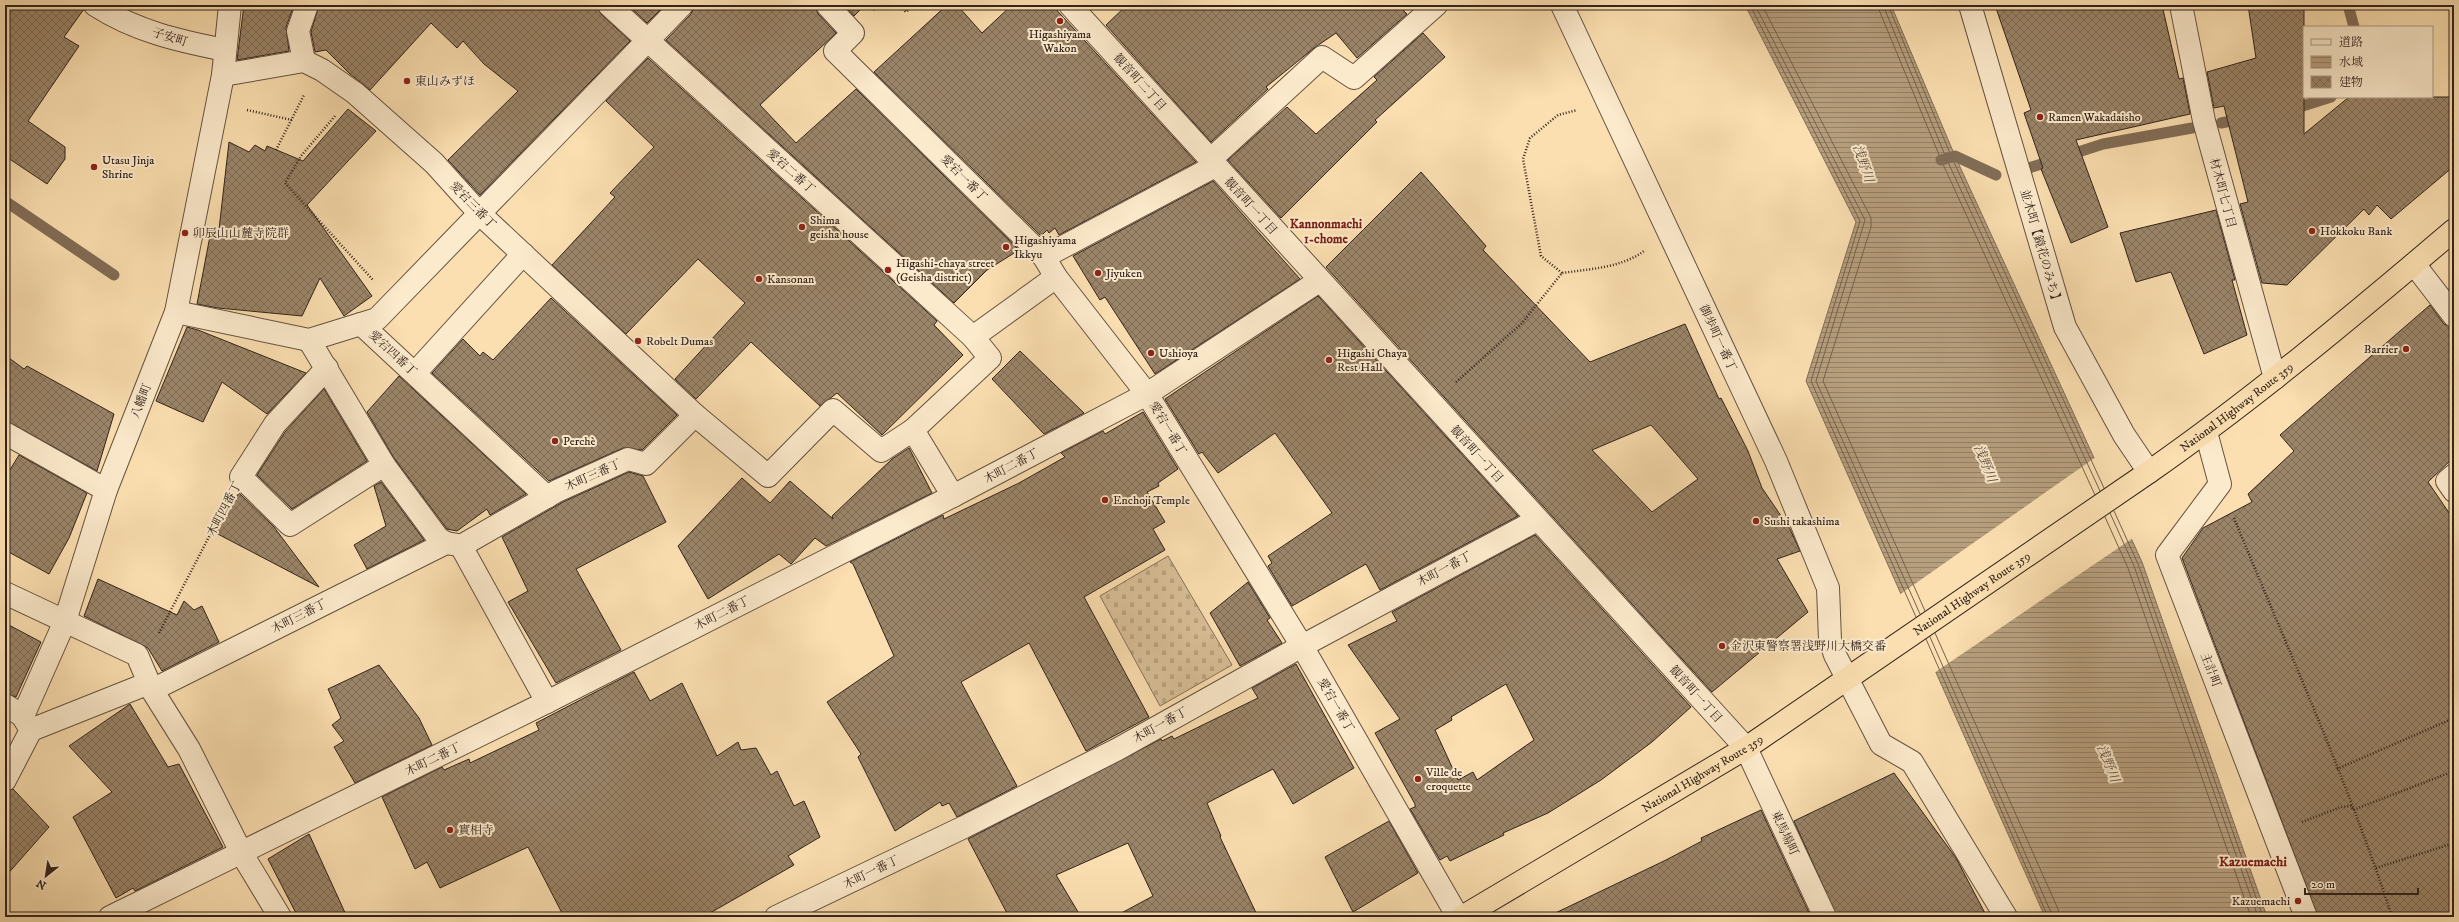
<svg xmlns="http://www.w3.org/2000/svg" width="2459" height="922" viewBox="0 0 2459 922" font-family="'IM FELL DW Pica','Noto Serif JP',serif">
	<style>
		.cemetery { fill: url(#cemetery-stones); stroke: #86715a }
		.water { fill: url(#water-rules); stroke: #826d57 }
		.pier { fill: #fbdfb0 }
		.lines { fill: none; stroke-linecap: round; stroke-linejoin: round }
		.shore { stroke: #74614d; stroke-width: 1 }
		.stream { stroke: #826d57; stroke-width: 11 }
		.building { fill: url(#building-cross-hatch); stroke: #32231c; fill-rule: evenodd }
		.minor-casing { stroke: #645241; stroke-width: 24 }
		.highway-casing { stroke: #32231c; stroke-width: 24 }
		.path { stroke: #32231c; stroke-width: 2.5; stroke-dasharray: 1 2; stroke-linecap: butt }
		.minor { stroke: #fceacc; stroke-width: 22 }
		.highway { stroke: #fbdfb0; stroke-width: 22 }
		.poi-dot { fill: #8f2418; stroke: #fceacc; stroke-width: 1.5 }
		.labels { text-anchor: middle; stroke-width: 4; stroke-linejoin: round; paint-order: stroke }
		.poi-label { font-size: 12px; fill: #32231c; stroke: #fceacc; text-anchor: start }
		.street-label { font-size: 12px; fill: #32231c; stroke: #fceacc }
		.water-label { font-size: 13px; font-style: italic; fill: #614e3e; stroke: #fceacc }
		.neighbourhood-label { font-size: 13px; font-weight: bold; fill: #7a1f14; stroke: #fceacc }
		.quarter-label { font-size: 14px; font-weight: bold; fill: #7a1f14; stroke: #fceacc }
	</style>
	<defs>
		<pattern id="cemetery-stones" width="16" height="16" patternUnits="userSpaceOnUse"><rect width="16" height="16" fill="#d9bf97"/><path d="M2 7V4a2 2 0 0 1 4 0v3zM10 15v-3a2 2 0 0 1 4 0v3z" fill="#bba482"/></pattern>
		<pattern id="water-rules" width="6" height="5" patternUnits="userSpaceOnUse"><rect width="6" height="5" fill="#b79f7e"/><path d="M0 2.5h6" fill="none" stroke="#958166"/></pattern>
		<pattern id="building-cross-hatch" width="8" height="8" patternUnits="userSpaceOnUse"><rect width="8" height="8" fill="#9b8569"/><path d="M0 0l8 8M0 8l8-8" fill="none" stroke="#7f6c56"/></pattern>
	</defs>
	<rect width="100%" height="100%" fill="#fbdfb0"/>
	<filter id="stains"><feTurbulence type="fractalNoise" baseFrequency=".005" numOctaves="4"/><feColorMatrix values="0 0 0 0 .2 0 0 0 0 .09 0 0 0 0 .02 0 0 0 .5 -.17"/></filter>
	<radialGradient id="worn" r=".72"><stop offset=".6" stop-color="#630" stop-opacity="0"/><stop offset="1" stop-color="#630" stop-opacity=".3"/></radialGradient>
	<polygon class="cemetery" points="1168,556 1232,665 1160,706 1100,596"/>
	<polygon class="water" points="1745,5 1891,5 1955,156 2142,562 2267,917 2045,917 1806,381 1856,222"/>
	<polygon class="pier" points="2096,457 2133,538 1934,673 1899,595"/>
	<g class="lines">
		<g class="shore">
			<polyline points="1750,5 1860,221 1811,381 1916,617"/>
			<polyline points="1755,5 1865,220 1816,381 1920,614"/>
			<polyline points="1762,5 1871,218 1871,227 1823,381 1925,611"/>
			<polyline points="1877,5 1942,162 2095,495"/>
			<polyline points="1883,5 1947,160 2100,491"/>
			<polyline points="1888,5 1952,158 2104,488"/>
			<polyline points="2114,511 2138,564 2263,917"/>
			<polyline points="2110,513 2134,566 2258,917"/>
			<polyline points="2105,517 2128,568 2251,917"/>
			<polyline points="1935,633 2058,909 2059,917"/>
			<polyline points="1930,637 2053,917"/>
			<polyline points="1926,639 2048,917"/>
		</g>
		<g class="stream">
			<polyline points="2348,5 2354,27"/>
			<polyline points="2290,110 2331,97"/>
			<polyline points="2221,123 2241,119"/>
			<polyline points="1941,160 1955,156 1996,175"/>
			<polyline points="2029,168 2103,144 2192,128"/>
			<polyline points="5,201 114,275"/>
		</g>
	</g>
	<g class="building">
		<polygon points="5,5 83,5 84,9 64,37 79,46 28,121 65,147 65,159 47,184 5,156"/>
		<polygon points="244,5 294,5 286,27 289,51 237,60"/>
		<polygon points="319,5 597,5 601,14 630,41 480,195 448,160 518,91 484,64 463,41 457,48 431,23 370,90 349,73 326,50 315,52 311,32"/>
		<polygon points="628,5 665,5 647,23"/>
		<polygon points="694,5 815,5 818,14 836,33 760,105 796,143 856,89 1019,250 987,270 954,303 666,40 691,14"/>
		<polygon points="844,5 865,5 854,16"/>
		<polygon points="947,5 957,5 982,33 1012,5 1052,5 1196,162 1059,235 1055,228 1049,233 1047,230 1041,236 874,72"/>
		<polygon points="1127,5 1398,5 1407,14 1357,58 1336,33 1314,48 1266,87 1268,89 1211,142 1106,25"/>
		<polygon points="1995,5 2162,5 2179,79 2183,78 2190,114 2076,140 2108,227 2071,243 2041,169 2043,168 2024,113 2031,110"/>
		<polygon points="2248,5 2304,5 2304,134 2349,97 2454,97 2454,166 2391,219 2377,205 2369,215 2364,209 2287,285 2262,283 2240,204 2248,202 2224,106 2214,108 2207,72 2256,58"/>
		<polygon points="1423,33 1445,57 1375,120 1377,122 1281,218 1228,160 1287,107 1316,134 1377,80 1374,77"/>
		<polygon points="648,58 937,321 934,325 963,355 882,435 837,393 820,406 751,342 696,399 675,379 745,303 698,259 626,334 552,265 615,197 610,193 654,147 606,101"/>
		<polygon points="348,109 376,131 307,205 372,296 344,316 320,278 302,316 218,308 197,304 210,236 218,238 229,142 249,152 255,145 265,151 267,146 303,161"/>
		<path d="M1421,172L1486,246L1483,250L1590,362L1685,324L1719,399L1721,398L1748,451L1762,488L1790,529L1800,551L1777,559L1808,612L1712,692L1326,267ZM1651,425L1698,479L1652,512L1592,450Z"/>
		<polygon points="1213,181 1300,279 1155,374 1105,297 1100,300 1073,256"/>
		<polygon points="2216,210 2235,280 2232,280 2247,335 2204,354 2171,272 2136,282 2120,233"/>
		<polygon points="2454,284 2454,296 2449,288"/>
		<polygon points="1318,296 1518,516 1380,590 1366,564 1292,606 1268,566 1272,563 1268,556 1332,513 1275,433 1218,473 1202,452 1199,454 1165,399"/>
		<polygon points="551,298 677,415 642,450 623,448 549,481 432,373 463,339 480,356 483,352 493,360"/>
		<polygon points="2430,305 2444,324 2454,328 2454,457 2428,482 2454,520 2454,917 2318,917 2182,558 2203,528 2252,502 2248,494 2294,451 2280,435"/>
		<polygon points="187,327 198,330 306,373 267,414 222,382 203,422 156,401"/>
		<polygon points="1020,351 1084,413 1044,434 992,379"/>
		<polygon points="5,355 24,369 27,366 114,414 97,471 5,420"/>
		<polygon points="399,376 526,494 490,515 487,509 457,531 447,529 394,458 367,412"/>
		<polygon points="324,389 367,461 292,509 257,475 285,432"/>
		<polygon points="1143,412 1178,469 1158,483 1159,486 1147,492 1165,522 1153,529 1165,550 1084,597 1149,717 1086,751 1029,643 961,682 1017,786 957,817 949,803 942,806 940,802 895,831 858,757 861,754 827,702 894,656 853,564 850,562 943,515 944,519 1019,483 1065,457 1061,453 1103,431 1105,434"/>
		<polygon points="909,448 932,493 826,546 815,538 791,564 779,554 708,599 678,546 742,478 770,503 790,481 833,519 832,516 892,459"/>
		<polygon points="19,455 87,493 69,538 49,574 5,550 5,478"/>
		<polygon points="629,472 643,476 666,522 576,569 621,650 556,683 508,602 528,591 502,537 563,502"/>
		<polygon points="381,482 424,540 367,569 354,545 386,526 374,486"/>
		<polygon points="239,493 274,527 319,587 212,531"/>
		<path d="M1535,535L1691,707L1652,742L1601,780L1548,813L1503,833L1504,835L1450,861L1447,856L1440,860L1410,809L1415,807V804L1375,733L1400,719L1348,645L1397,621L1392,612ZM1506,684L1534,740L1477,780L1473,772L1458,780L1435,730L1452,720L1451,717Z"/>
		<polygon points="98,579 177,615 184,601 194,610 202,606 219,642 162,671 148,648 84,616"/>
		<polygon points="1248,582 1270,618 1267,620 1282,643 1240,666 1210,613"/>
		<polygon points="5,623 41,642 16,697 5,693"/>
		<polygon points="1296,664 1354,768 1293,804 1273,769 1207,803 1221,836 1220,837 1258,917 1114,917 1153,896 1128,843 1056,875 1081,917 1009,917 968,839 1161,739 1162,741 1172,736 1174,739 1258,698 1252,688"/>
		<polygon points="379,665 419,718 432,745 355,783 334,747 344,741 332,725 341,718 328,689"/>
		<polygon points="634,672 650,701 682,683 717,756 738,742 741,750 756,748 771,775 777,771 794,806 804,801 820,837 788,856 794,865 703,917 564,917 528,847 440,888 427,862 415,869 382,797 442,767 444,770 469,759 470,763 539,730 536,723"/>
		<polygon points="130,704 168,767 179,764 223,847 135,891 133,888 116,898 73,817 112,792 69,746"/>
		<polygon points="1894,773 1956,858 1987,917 1837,917 1794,821"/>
		<polygon points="13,789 49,827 5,877 5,792"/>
		<polygon points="1761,810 1811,917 1547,917 1666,860 1702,841 1701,838"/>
		<polygon points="1389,821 1418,873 1353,912 1325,857"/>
		<polygon points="309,834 347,917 298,917 268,859"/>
	</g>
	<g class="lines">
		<g class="minor-casing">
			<g id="minor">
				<path d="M95,5C135,31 179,41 225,50"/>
				<polyline points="609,5 973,337 990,358 913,430"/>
				<polyline points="827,5 853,33 835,51 1044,257 1056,277 1147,394 1302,646 1458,917"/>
				<polyline points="1070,5 1746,748 1825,917"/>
				<polyline points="1562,5 1776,461 1828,588 1830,640 1835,655 1881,744 1912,762 2006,917"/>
				<polyline points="1970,5 2065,327 2124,435 2149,472"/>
				<polyline points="2181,5 2204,121 2275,378"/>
				<polyline points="304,61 298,31 307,5"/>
				<polyline points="223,75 304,61 322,70 355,93 434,163 480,214 695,415 768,476 833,410 881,451 913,430 953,496"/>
				<polyline points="1210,160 1322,57 1354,78 1436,5"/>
				<polyline points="1044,257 1215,166"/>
				<polyline points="2414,264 2454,316"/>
				<polyline points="176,312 309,340 377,319 682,5"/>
				<polyline points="361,324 547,497"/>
				<polyline points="973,337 1056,277"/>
				<polyline points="309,340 384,465 438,538 446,543 458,545"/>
				<polyline points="327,368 275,424 241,477 290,525 384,465"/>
				<polyline points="415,373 523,254"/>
				<polyline points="2206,432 2220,484 2167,555 2306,917"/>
				<polyline points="5,433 106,490"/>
				<polyline points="2454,475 2447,481 2454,491"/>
				<polyline points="461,546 557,491 628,459 646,464 695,415"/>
				<polyline points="461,546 547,702"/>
				<polyline points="5,593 137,655 152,690 189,749 242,854 280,917"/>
				<polyline points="152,690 446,543"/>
				<polyline points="5,705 23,716"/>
				<polyline points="23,716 65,621 106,490 176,312 223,75 230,5"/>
				<polyline points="31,730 149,683"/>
				<polyline points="5,780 31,730 23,717"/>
				<polyline points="110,917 547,702 953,496 1147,394 1319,281"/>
				<polyline points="776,917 964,827 1118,749 1302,646 1537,520"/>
			</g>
		</g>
		<g class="highway-casing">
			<g id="highway">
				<path id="s1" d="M1462,917L1746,748L2149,472C2255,398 2355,314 2454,230"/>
			</g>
		</g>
		<g class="path">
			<polyline points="898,5 906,12 914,5"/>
			<polyline points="873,10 877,5"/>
			<polyline points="247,110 292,120"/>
			<polyline points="335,116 301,156 285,183 373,280"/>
			<polyline points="276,150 304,95"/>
			<polyline points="1562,273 1541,256 1523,159 1530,138 1558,115 1577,110"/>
			<path d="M1456,382L1522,323L1562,273C1589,269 1621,268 1644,251"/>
			<path d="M2234,518C2288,650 2348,781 2392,917"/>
			<polyline points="159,633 225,506"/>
			<polyline points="2337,769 2454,718"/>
			<polyline points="2302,822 2341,807 2351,806 2353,810 2454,771"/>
			<polyline points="2376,868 2454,843"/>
		</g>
		<use href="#minor" class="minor"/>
		<use href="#highway" class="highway"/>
	</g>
	<g class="poi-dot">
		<circle cx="1060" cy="21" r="4"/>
		<circle cx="407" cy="81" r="4"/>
		<circle cx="2040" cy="117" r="4"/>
		<circle cx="94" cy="167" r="4"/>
		<circle cx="802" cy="227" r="4"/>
		<circle cx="2312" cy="231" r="4"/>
		<circle cx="185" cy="233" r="4"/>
		<circle cx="1006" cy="247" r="4"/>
		<circle cx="888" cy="270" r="4"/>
		<circle cx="1098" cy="273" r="4"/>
		<circle cx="759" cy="279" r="4"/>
		<circle cx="638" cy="341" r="4"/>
		<circle cx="2406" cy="349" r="4"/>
		<circle cx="1151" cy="353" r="4"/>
		<circle cx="1329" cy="360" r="4"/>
		<circle cx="555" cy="441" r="4"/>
		<circle cx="1105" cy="500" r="4"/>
		<circle cx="1756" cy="521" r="4"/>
		<circle cx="1722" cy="646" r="4"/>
		<circle cx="1418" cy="779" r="4"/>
		<circle cx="450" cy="830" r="4"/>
		<circle cx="2298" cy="901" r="4"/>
	</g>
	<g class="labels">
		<g class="poi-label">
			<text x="1060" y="38" text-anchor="middle">Higashiyama<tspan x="1060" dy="14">Wakon</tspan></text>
			<text x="415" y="85">東山みずほ</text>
			<text x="2048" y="121">Ramen Wakadaisho</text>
			<text x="102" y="164">Utasu Jinja<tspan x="102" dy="14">Shrine</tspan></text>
			<text x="810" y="224">Shima<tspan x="810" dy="14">geisha house</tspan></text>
			<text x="2320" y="235">Hokkoku Bank</text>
			<text x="193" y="237">卯辰山山麓寺院群</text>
			<text x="1014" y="244">Higashiyama<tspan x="1014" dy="14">Ikkyu</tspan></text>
			<text x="896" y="267">Higashi-chaya street<tspan x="896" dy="14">(Geisha district)</tspan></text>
			<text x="1106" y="277">Jiyuken</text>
			<text x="767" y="283">Kansonan</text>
			<text x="646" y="345">Robelt Dumas</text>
			<text x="2398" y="353" text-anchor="end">Barrier</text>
			<text x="1159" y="357">Ushioya</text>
			<text x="1337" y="357">Higashi Chaya<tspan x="1337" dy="14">Rest Hall</tspan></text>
			<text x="563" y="445">Perchè</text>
			<text x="1113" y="504">Enchoji Temple</text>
			<text x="1764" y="525">Sushi takashima</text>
			<text x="1730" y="650">金沢東警察署浅野川大橋交番</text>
			<text x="1426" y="776">Ville de<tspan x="1426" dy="14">croquette</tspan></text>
			<text x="458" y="834">實相寺</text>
			<text x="2290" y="905" text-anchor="end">Kazuemachi</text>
		</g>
		<g class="street-label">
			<text transform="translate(170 37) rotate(17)" y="4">子安町</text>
			<text transform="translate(1140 82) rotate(48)" y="4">観音町二丁目</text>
			<text transform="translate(791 171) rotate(42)" y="4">愛宕二番丁</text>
			<text transform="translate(964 178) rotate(45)" y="4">愛宕一番丁</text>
			<text transform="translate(2223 193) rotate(75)" y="4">材木町七丁目</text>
			<text transform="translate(473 205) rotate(46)" y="4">愛宕三番丁</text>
			<text transform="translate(1251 206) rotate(48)" y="4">観音町一丁目</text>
			<text transform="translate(2041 247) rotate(74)" y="4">並木町【鏡花のみち】</text>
			<text transform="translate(1718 338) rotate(65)" y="4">御歩町一番丁</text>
			<text transform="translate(393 353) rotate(43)" y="4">愛宕四番丁</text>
			<text transform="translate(141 401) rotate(-69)" y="4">八幡町</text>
			<text dy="4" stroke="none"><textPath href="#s1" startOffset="928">National Highway Route 359</textPath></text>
			<text transform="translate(1168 428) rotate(59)" y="4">愛宕一番丁</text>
			<text transform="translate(1477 454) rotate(48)" y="4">観音町一丁目</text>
			<text transform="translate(1011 466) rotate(-28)" y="4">木町二番丁</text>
			<text transform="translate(593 475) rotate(-24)" y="4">木町三番丁</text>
			<text transform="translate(224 509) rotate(-62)" y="4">木町四番丁</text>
			<text transform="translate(1444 569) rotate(-28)" y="4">木町一番丁</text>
			<text dy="4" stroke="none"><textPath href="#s1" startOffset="604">National Highway Route 359</textPath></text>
			<text transform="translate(722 613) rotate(-27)" y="4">木町二番丁</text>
			<text transform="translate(299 616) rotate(-27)" y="4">木町三番丁</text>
			<text transform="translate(2211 670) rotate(69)" y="4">主計町</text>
			<text transform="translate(1696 694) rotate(48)" y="4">観音町一丁目</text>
			<text transform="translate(1336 705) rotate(60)" y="4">愛宕一番丁</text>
			<text transform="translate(1160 725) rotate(-29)" y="4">木町一番丁</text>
			<text transform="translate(433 759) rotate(-26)" y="4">木町二番丁</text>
			<text dy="4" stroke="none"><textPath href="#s1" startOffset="280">National Highway Route 359</textPath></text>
			<text transform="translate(1785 833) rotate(65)" y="4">東馬場町</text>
			<text transform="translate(871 872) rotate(-26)" y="4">木町一番丁</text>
		</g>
		<g class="water-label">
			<text transform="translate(1864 163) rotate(71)" y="5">浅野川</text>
			<text transform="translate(1986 463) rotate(68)" y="5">浅野川</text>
			<text transform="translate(2109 763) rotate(68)" y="5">浅野川</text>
		</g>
		<g class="neighbourhood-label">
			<text x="1326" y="228">Kannonmachi<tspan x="1326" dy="15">1-chome</tspan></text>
		</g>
		<g class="quarter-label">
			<text x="2253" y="866">Kazuemachi</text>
		</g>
	</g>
	<rect width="2459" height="922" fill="none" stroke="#fbdfb0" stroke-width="20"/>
	<rect x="6" y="6" width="2447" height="910" fill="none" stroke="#32231c" stroke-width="2"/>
	<rect x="10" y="10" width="2439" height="902" fill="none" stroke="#32231c"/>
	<rect x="2303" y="26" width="130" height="72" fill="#fceacc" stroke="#ab9a86"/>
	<rect x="2311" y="39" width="20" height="6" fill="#fceacc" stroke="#ab9a86"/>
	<text x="2339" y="46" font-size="12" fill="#32231c">道路</text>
	<rect x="2311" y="56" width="20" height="12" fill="url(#water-rules)" stroke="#ab9a86"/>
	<text x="2339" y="66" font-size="12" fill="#32231c">水域</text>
	<rect x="2311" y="76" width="20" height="12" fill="url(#building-cross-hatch)" stroke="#ab9a86"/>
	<text x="2339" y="86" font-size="12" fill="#32231c">建物</text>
	<g transform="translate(46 876) rotate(210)" stroke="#fceacc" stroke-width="3" paint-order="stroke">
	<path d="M0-3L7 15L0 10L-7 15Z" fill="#32231c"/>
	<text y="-6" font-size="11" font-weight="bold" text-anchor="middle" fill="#32231c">N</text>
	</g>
	<path d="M2305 888v6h113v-6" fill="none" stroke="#32231c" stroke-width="2"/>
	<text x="2311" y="888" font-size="12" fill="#32231c" stroke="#fceacc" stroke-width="3" paint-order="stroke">20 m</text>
	<rect width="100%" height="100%" filter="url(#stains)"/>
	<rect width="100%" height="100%" fill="url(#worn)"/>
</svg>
